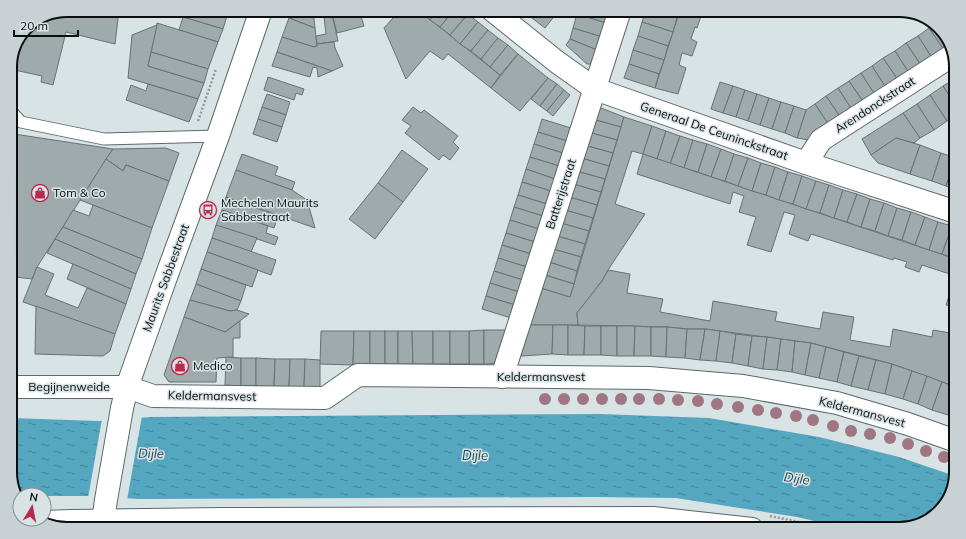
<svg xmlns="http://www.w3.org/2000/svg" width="966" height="539" viewBox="0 0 966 539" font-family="Mulish,sans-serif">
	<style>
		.water { fill: url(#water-ripples) }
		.pier { fill: #d8e3e6 }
		.building { fill: #9faaad; stroke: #687174 }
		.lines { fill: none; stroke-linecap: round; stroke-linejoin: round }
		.service-casing { stroke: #5e676a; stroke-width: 13 }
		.minor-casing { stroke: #5e676a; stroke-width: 24 }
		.tertiary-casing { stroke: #5e676a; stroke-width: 24 }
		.primary-casing { stroke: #5e676a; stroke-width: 24 }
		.path { stroke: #8f989a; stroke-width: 2.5; stroke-dasharray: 2 2; stroke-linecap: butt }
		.service { stroke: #fff; stroke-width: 11 }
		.minor { stroke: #fff; stroke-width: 22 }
		.tertiary { stroke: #fff; stroke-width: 22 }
		.primary { stroke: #fff; stroke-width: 22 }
		.tree { fill: #a07781 }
		.labels { text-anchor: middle; stroke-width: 3; stroke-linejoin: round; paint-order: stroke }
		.street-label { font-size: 12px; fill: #0b0e10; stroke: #d8e3e6 }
		.poi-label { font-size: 12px; fill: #0b0e10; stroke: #d8e3e6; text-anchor: start }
		.water-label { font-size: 13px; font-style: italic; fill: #224752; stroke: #d8e3e6 }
		.rim { fill: none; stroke: #0b0e10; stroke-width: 2 }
	</style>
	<defs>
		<pattern id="water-ripples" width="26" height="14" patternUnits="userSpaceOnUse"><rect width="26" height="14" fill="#54a7be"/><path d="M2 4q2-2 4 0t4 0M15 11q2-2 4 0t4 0" fill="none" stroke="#448699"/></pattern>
	</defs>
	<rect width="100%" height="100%" fill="#d8e3e6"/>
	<polygon class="water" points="600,414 709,418 819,437 899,457 955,476 948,500 927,521 899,529 848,529 797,517 676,498 594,497 139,499 87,496 17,496 10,475 10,418 99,421 151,417"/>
	<polygon class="pier" points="142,416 127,500 88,498 102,419"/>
	<g class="building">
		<polygon points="68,10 119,10 115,44 66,32 53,85 41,82 42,76 10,69 10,64 27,27"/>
		<polygon points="174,10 207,10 227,16 223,29 172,14"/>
		<polygon points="207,10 229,10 227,16"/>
		<polygon points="291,10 313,10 315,28 289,18"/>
		<polygon points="313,10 331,10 338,41 317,44 316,36 326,34 324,17 314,16"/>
		<polygon points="331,10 359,10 364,26 337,33"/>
		<polygon points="386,10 418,10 500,75 491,88 448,54 443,60 430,51 406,79 384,28 394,17"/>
		<polygon points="422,10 438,10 430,20 420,12"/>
		<polygon points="438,10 454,10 440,27 430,20"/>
		<polygon points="454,10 463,10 468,14 450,35 440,27"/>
		<polygon points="524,10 539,10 532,18 523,11"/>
		<polygon points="539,10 559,10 545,28 532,18"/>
		<polygon points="579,10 610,10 606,23 577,14"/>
		<polygon points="646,10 653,10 677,18 673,32 642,22"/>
		<polygon points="653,10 680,10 677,18"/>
		<polygon points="680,10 703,10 697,28 695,27 691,39 697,42 692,56 682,53 679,65 686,68 678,94 655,88"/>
		<polygon points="468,14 478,22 460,44 450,35"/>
		<polygon points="577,14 606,23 602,37 573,28"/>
		<polygon points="183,17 223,29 218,42 179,30"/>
		<polygon points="289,18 315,28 317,46 314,47 282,37"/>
		<polygon points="478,22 488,30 471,51 460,44"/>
		<polygon points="642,22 673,32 668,46 638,36"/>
		<polygon points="157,23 218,42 208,69 151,52"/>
		<polygon points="157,25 148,66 204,83 198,99 128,78 132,35"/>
		<polygon points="935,25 946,36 950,46 944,50 929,28"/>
		<polygon points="573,28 602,37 597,50 570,39"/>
		<polygon points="929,28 944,50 932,58 918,36"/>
		<polygon points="488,30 498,38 481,59 471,51"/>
		<polygon points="638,36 668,46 664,60 633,50"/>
		<polygon points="918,36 932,58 921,65 906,43"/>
		<polygon points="282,37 314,47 317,46 317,44 334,42 335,48 343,66 332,71 277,52"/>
		<polygon points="498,38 508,45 490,67 481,59"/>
		<polygon points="570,39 597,50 593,64 587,64 566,45"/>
		<polygon points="906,43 921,65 909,73 895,51"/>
		<polygon points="508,45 518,54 500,75 490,67"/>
		<polygon points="633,50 664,60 659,74 629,64"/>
		<polygon points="895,51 909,73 898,80 883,58"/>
		<polygon points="151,52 208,69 204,83 148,66"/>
		<polygon points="277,52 332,71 318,77 317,68 313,67 310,77 272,66"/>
		<polygon points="518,54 548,78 520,111 491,88"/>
		<polygon points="883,58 898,80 886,88 872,66"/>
		<polygon points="629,64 659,74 655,88 624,78"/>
		<polygon points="872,66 886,88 875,95 861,73"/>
		<polygon points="861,73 875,95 864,103 849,81"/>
		<polygon points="268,77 304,89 302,95 296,93 294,100 264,90"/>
		<polygon points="548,78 557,84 540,106 531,99"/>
		<polygon points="956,78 956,106 943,86"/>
		<polygon points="849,81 864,103 852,110 838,88"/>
		<polygon points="720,82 733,86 723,113 711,109"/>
		<polygon points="148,84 198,99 189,122 126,100 131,85 146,91"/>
		<polygon points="557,84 564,90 547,111 540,106"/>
		<polygon points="733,86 745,90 736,117 723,113"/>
		<polygon points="943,86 956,106 956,115 947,121 930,95"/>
		<polygon points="838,88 852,110 841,118 826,96"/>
		<polygon points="564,90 570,95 553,116 547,111"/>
		<polygon points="745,90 757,94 748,121 736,117"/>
		<polygon points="267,94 290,102 286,115 262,107"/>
		<polygon points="757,94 769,98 760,125 748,121"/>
		<polygon points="930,95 947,121 934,130 917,104"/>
		<polygon points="826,96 841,118 829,125 815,104"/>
		<polygon points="769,98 781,102 772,129 760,125"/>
		<polygon points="781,102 794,106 785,133 772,129"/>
		<polygon points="815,104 829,125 809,140 797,138 806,110"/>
		<polygon points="917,104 934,130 920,138 903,113"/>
		<polygon points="596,106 624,117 621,127 592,119"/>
		<polygon points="794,106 806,110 797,138 785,133"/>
		<polygon points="262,107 286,115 282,127 258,119"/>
		<polygon points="413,107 421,113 424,110 458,136 453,142 459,148 450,160 443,155 439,160 405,133 411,126 402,120"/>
		<polygon points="903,113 920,138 914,143 896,138 871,155 862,139"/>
		<polygon points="624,117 652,126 643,154 632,151 615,204 645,214 608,270 602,281 577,313 578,325 528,325 541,288 570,297"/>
		<polygon points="258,119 282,127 277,142 253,134"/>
		<polygon points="542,119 571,128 567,141 538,132"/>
		<polygon points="592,119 621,127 617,140 588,132"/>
		<polygon points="652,126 666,131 657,159 643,154"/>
		<polygon points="666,131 680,136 670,164 657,159"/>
		<polygon points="538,132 567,141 563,153 534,144"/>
		<polygon points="588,132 617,140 613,153 584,145"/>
		<polygon points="14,134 113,149 37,267 32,279 16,277 16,272 10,271 10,177"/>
		<polygon points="680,136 693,140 684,168 670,164"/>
		<polygon points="896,138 920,145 910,174 878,163 871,155"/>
		<polygon points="693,140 707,144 698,172 684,168"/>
		<polygon points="534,144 563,153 559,166 530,157"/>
		<polygon points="707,144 721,149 711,177 698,172"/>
		<polygon points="584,145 613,153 609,166 581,158"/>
		<polygon points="920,145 941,153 932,181 910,174"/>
		<polygon points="166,148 179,153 169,181 126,165 123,171 106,159 113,149"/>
		<polygon points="721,149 734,154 725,181 711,177"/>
		<polygon points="402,150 428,169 403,202 378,183"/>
		<polygon points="941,153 956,158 946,186 932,181"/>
		<polygon points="242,154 278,167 275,175 295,182 292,190 236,170"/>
		<polygon points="643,154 956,259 956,276 922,265 919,272 905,267 907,262 894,258 893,260 811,234 808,241 789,234 795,215 784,212 771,252 747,245 756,217 739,212 744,196 733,192 730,204 637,174"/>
		<polygon points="734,154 748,158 738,186 725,181"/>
		<polygon points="530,157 559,166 555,179 526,169"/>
		<polygon points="581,158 609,166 605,179 576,171"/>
		<polygon points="748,158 761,163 752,191 738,186"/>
		<polygon points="956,158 956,189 946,186"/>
		<polygon points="106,159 123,171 126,165 169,181 152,228 80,200"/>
		<polygon points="761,163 775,167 766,195 752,191"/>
		<polygon points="775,167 788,172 779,200 766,195"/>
		<polygon points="526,169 555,179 551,191 522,182"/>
		<polygon points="236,170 292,190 307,200 315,228 226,197"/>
		<polygon points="576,171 605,179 601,192 573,184"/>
		<polygon points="788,172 802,176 793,204 779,200"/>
		<polygon points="802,176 816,181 806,209 793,204"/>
		<polygon points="816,181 829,185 820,213 806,209"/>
		<polygon points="522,182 551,191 547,204 518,195"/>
		<polygon points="378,183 403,202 375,239 349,219"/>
		<polygon points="573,184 601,192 597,205 569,197"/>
		<polygon points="829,185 843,190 834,218 820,213"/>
		<polygon points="843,190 857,194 847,222 834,218"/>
		<polygon points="857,194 870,199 861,227 847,222"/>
		<polygon points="518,195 547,204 543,216 514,207"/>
		<polygon points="226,197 278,216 274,228 222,210"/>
		<polygon points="569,197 597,205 593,218 565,210"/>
		<polygon points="870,199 884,203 875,231 861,227"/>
		<polygon points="884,203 897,208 888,236 875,231"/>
		<polygon points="93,205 152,228 142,259 63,227 73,210 89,216"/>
		<polygon points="514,207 543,216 539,229 510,220"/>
		<polygon points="897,208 911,212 902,240 888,236"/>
		<polygon points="222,210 268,226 266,233 278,237 275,245 216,225"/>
		<polygon points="565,210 593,218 589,231 561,223"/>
		<polygon points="911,212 925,217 915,245 902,240"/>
		<polygon points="925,217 938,222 929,250 915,245"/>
		<polygon points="510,220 539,229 535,242 506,233"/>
		<polygon points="938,222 952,226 942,254 929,250"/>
		<polygon points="561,223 589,231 585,244 557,236"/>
		<polygon points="216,225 257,238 251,252 212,238"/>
		<polygon points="952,226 956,228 956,259 942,254"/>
		<polygon points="63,227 142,259 136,274 55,239"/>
		<polygon points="506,233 535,242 531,254 502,245"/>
		<polygon points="557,236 585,244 581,257 553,249"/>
		<polygon points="212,238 276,260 271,275 207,252"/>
		<polygon points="55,239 136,274 131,289 47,253"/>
		<polygon points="502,245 531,254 527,267 498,258"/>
		<polygon points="553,249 581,257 577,271 549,262"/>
		<polygon points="207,252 258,270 252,287 201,269"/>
		<polygon points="498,258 527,267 523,280 494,271"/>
		<polygon points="549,262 577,271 574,284 545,275"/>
		<polygon points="73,264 131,289 126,304 67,279"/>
		<polygon points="37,267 54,274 45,295 78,308 87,288 126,304 115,334 23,302"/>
		<polygon points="201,269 246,285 241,301 196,284"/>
		<polygon points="608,270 630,274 627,293 663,299 660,312 710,321 713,301 777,312 775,321 820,329 823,312 854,317 850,340 890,347 893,329 932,337 933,330 956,334 956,387 892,364 811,343 705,329 687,329 667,327 578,325 577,313 602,281"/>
		<polygon points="494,271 523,280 519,292 490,283"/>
		<polygon points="545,275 574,284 570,297 541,288"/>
		<polygon points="954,281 956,281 956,308 946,305"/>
		<polygon points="490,283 519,292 515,305 486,296"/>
		<polygon points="196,284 241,301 237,310 230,311 190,300"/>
		<polygon points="486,296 515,305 511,318 482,309"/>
		<polygon points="190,300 230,311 237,310 249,314 225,332 184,317"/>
		<polygon points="36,306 115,334 110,351 103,356 35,354"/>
		<polygon points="184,317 225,332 240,321 240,338 233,338 233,357 217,358 216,382 169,382 164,375"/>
		<polygon points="524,325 553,325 552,354 522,356 516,352"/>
		<polygon points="553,325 568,325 568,355 552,354"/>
		<polygon points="568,325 585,326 584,355 568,355"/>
		<polygon points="585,326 601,326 601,355 584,355"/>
		<polygon points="601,326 617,326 617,356 601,355"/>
		<polygon points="617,326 635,326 634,356 617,356"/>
		<polygon points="635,326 651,327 651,356 634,356"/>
		<polygon points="651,327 667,327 666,357 651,356"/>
		<polygon points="667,327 687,329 685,358 666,357"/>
		<polygon points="687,329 705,329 700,360 685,358"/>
		<polygon points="705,329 720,331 716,361 700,360"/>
		<polygon points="484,330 484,364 469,364 469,331"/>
		<polygon points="484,330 506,330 496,363 484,364"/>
		<polygon points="321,331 354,331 353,365 320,364"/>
		<polygon points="354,331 370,331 370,364 353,365"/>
		<rect x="370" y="331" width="15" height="33"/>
		<rect x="385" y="331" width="13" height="33"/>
		<polygon points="398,331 412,331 413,364 398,364"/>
		<polygon points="412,331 433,331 433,364 413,364"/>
		<rect x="433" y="331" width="17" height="33"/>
		<rect x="450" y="331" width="19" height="33"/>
		<polygon points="720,331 736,334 732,363 716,361"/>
		<polygon points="736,334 752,336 748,366 732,363"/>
		<polygon points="752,336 767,337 763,369 748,366"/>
		<polygon points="767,337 781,339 777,370 763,369"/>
		<polygon points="781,339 795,341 792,372 777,370"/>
		<polygon points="795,341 811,343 805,375 792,372"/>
		<polygon points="811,343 826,347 819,378 805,375"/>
		<polygon points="826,347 844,352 837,382 819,378"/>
		<polygon points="844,352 859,356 851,386 837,382"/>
		<polygon points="859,356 876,360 868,390 851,386"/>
		<polygon points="226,357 241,358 241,386 225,385"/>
		<rect x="241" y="358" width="15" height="28"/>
		<polygon points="256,358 275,359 274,387 256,386"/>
		<polygon points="275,359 290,359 289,387 274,387"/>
		<polygon points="290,359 305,359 304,387 289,387"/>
		<polygon points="305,359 320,360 320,387 304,387"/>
		<polygon points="876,360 892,364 885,394 868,390"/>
		<polygon points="892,364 912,371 903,399 885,394"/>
		<polygon points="912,371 927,376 918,404 903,399"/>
		<polygon points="927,376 942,382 932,410 918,404"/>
		<polygon points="942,382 956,387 956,391 948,415 932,410"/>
		<polygon points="956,391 956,418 948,415"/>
	</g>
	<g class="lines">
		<g class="service-casing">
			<polyline id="service" points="10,110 21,122 104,139 218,136"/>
		</g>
		<g class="minor-casing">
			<g id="minor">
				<polyline points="492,10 557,62 595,89 806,163 956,212"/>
				<polyline points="806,163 821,140 953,55"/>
				<polyline points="502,377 620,10"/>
				<polyline points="10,387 127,387 153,396 325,398 358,375 649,378 743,386 837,403 908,424 956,441"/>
			</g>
		</g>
		<g class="tertiary-casing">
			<polyline id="tertiary" points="102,529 106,500 122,408 127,387 166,277 218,136 261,10"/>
		</g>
		<g class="primary-casing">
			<polyline id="primary" points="41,522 71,521 221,519 653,518 752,529"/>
		</g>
		<g class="path">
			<polyline points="198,121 216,69"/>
			<polyline points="770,516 833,529"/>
		</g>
		<use href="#service" class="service"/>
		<use href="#minor" class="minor"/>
		<use href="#tertiary" class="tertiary"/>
		<use href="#primary" class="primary"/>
	</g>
	<g class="tree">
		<circle cx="545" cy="399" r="6"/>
		<circle cx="564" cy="399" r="6"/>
		<circle cx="583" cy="399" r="6"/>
		<circle cx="602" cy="399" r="6"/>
		<circle cx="621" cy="399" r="6"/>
		<circle cx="639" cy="399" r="6"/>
		<circle cx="659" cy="399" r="6"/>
		<circle cx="678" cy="400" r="6"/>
		<circle cx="698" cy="401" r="6"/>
		<circle cx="717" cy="404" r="6"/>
		<circle cx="738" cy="407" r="6"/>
		<circle cx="758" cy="410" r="6"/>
		<circle cx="776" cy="413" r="6"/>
		<circle cx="796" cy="416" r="6"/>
		<circle cx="813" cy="420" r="6"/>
		<circle cx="833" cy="426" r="6"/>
		<circle cx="851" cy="431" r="6"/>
		<circle cx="870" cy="434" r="6"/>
		<circle cx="890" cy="438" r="6"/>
		<circle cx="908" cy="444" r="6"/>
		<circle cx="926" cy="451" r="6"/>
		<circle cx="944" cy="457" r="6"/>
	</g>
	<defs>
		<g id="shop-ring" transform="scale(0.9)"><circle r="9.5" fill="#d8e3e6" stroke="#bb2a4a" stroke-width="1.5"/><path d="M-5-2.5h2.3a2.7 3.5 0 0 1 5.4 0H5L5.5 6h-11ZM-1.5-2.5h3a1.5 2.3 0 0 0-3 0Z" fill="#bb2a4a"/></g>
		<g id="bus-ring" transform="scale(0.9)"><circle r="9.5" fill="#d8e3e6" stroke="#bb2a4a" stroke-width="1.5"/><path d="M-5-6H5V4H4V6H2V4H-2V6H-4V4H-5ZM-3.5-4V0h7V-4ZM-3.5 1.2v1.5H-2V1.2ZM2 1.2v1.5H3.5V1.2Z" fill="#bb2a4a"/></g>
	</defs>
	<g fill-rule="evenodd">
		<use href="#shop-ring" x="40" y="193"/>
		<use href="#bus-ring" x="208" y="210"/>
		<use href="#shop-ring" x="180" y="366"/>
	</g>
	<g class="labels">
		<g class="street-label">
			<text transform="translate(875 105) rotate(-33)" y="4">Arendonckstraat</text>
			<text transform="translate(714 131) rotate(19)" y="4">Generaal De Ceuninckstraat</text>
			<text transform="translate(561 194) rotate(-72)" y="4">Batterijstraat</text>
			<text transform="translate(166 278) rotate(-70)" y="4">Maurits Sabbestraat</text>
			<text x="541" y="381">Keldermansvest</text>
			<text x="69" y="391">Begijnenweide</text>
			<text transform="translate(212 396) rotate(1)" y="4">Keldermansvest</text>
			<text transform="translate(862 412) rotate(15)" y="4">Keldermansvest</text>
		</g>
		<g class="poi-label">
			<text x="53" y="197">Tom &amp; Co</text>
			<text x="221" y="207">Mechelen Maurits<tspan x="221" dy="14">Sabbestraat</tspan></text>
			<text x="193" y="370">Medico</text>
		</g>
		<g class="water-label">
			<text transform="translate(151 453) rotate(1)" y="5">Dijle</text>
			<text x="475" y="460">Dijle</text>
			<text transform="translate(797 478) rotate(9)" y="5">Dijle</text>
		</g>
	</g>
	<path d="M0 0H966V539H0ZM67 17H899A50 50 0 0 1 949 67V472A50 50 0 0 1 899 522H67A50 50 0 0 1 17 472V67A50 50 0 0 1 67 17Z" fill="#c8d2d5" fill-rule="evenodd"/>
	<path class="rim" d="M67 17H899A50 50 0 0 1 949 67V472A50 50 0 0 1 899 522H67A50 50 0 0 1 17 472V67A50 50 0 0 1 67 17Z"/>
	<g transform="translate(32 507) rotate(10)"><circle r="19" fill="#d8e3e6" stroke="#868e90"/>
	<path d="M0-3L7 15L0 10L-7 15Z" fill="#bb2a4a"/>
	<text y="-6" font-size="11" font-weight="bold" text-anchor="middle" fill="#0b0e10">N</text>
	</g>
	<path d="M14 30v6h64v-6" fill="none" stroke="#0b0e10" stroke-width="2"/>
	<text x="20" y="30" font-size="12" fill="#0b0e10" stroke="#d8e3e6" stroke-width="3" paint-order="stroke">20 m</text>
</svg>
